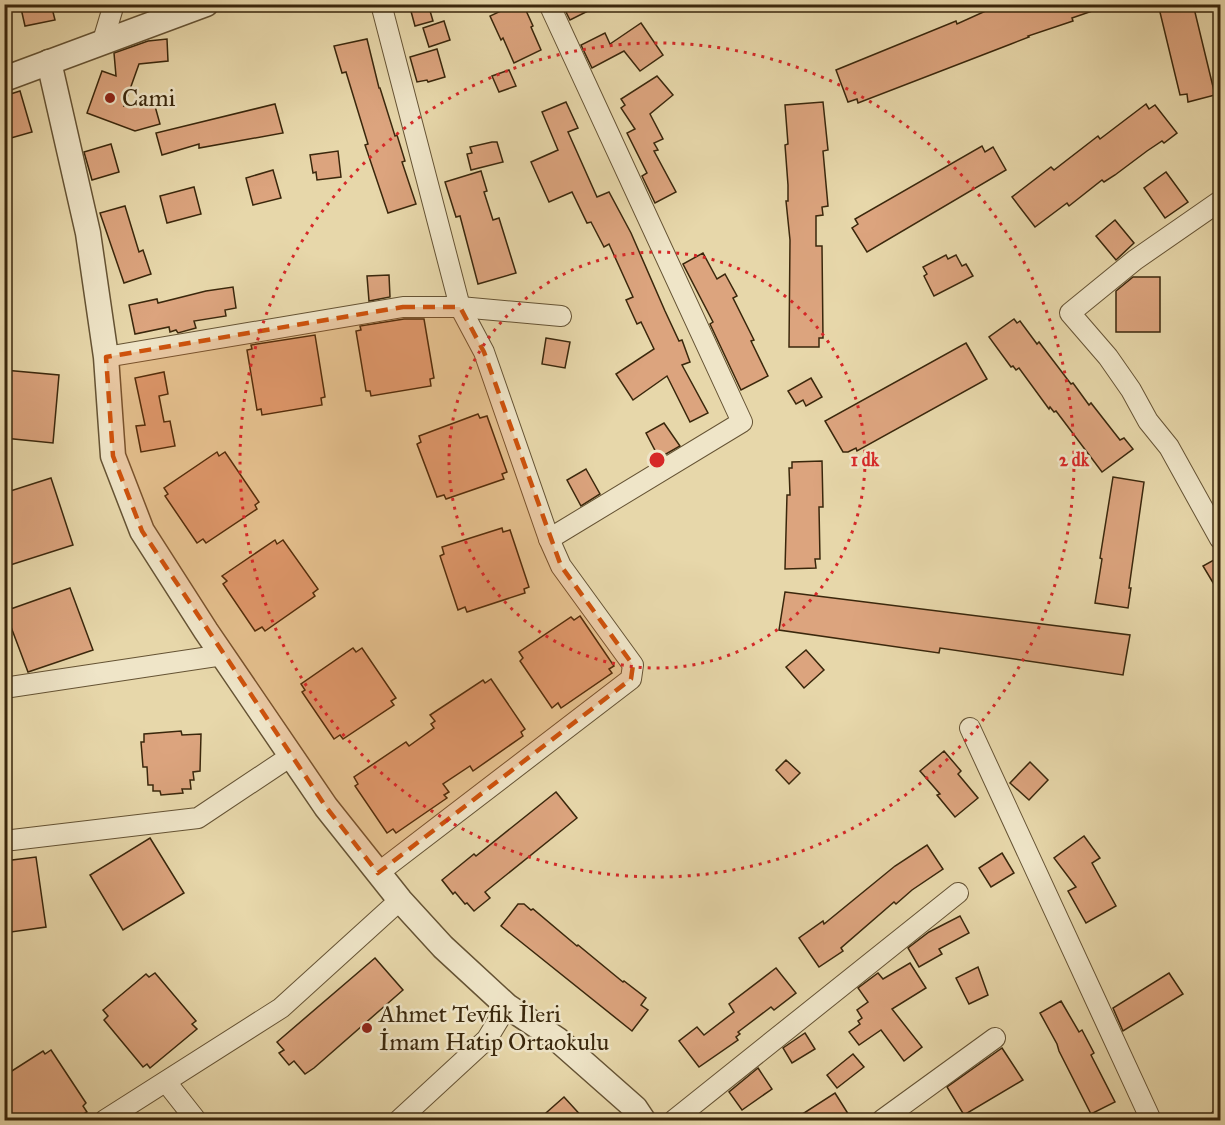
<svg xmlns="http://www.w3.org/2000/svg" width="1225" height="1125" viewBox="0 0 1225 1125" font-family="'IM FELL Great Primer',serif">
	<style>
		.building { fill: #dca47e; stroke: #3a270c; stroke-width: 1.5 }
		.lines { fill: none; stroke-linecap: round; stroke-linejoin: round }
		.minor-casing { stroke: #655334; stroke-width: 22 }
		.tertiary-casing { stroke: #655334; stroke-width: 27 }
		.minor { stroke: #efe5c8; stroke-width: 20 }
		.tertiary { stroke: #efe5c8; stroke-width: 24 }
		.marked { fill: #ce520c; fill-opacity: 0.2; stroke: #ce520c; stroke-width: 4.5; stroke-dasharray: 12 8; stroke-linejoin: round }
		.ring { fill: none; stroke: #d62828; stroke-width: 3; stroke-dasharray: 3 6 }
		.poi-dot { fill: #8f2418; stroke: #efe5c8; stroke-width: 2 }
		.labels { text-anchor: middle; stroke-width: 5; stroke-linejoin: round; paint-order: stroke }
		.poi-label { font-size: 24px; fill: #3a270c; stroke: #efe5c8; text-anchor: start }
		.centre { fill: #d62828; stroke: #efe5c8; stroke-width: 3 }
		.ring-label { font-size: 18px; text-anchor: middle; font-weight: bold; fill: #d62828; stroke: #efe5c8; stroke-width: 5; stroke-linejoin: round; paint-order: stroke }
	</style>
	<rect width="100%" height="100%" fill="#e7d7aa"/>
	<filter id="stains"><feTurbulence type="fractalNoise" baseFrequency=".00333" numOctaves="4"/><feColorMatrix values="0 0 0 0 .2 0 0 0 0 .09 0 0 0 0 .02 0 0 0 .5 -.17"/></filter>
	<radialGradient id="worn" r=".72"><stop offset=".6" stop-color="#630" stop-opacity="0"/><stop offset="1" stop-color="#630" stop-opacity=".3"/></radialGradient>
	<g class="building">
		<polygon points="20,4 51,4 55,20 25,26"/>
		<polygon points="409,4 428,4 433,21 415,26"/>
		<polygon points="516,4 523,4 533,26 531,27 541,50 514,63 503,38 501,40 490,16"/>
		<polygon points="562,4 602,4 570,20"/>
		<polygon points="1001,4 1104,4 1104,7 1072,18 1073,21 1028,36 1029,37 1011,44 858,103 857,99 848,102 836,70 956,21 957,24"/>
		<polygon points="1158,4 1193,4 1215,95 1188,102 1187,94 1180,95"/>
		<polygon points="444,21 450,40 429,47 423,28"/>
		<polygon points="641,23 663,55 640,71 624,51 592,68 581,45 605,33 610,44"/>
		<polygon points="167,39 168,61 139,64 124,106 153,99 160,124 135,131 87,113 102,71 116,76 114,53 148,41"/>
		<polygon points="367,39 379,88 380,88 395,136 397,135 405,161 402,162 416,204 388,213 365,145 368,144 346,72 342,73 334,46"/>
		<polygon points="437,49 445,77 428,82 427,80 417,82 410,57"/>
		<polygon points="509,70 516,86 499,92 492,76"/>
		<polygon points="657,76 673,95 650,114 663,139 654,143 658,150 654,151 676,192 655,203 642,176 647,173 627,133 635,129 621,108 625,105 621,99"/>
		<polygon points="20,91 32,132 4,140 4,96"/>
		<polygon points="566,102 578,128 568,132 597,197 609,192 631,233 665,311 679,341 682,340 690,362 682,365 708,413 690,422 667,376 633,400 616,374 654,349 641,322 637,324 626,300 633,297 609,244 604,247 591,222 587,223 572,192 549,202 531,162 558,150 542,112"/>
		<polygon points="823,102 828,150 823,151 828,206 822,207 823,215 816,216 816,246 822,246 823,338 819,338 819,347 789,347 790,240 786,201 788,201 788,185 785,145 788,144 785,105"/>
		<polygon points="275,104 283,133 199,148 199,144 162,155 156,133"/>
		<polygon points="1146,104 1149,109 1155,105 1177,133 1164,143 1162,141 1147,151 1115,175 1104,182 1102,180 1069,206 1067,203 1035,227 1012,197 1051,167 1054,170 1098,136 1100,139"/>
		<polygon points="492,142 497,142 503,162 471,170 467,154 472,153 470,147"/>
		<polygon points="111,144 119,172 92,180 84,152"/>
		<polygon points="982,146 985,152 993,147 1006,170 867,252 852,228 858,224 855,219"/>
		<polygon points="338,151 341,177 317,180 316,172 313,173 310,155"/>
		<polygon points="273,170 281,198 253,205 246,178"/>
		<polygon points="481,171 487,191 484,192 493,220 499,218 516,273 478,284 460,216 456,217 445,182"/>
		<polygon points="1166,172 1188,202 1165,218 1144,188"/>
		<polygon points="194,187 201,214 167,223 160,196"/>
		<polygon points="125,206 139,252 143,250 151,274 124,283 100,213"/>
		<polygon points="1115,220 1134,243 1116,260 1096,236"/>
		<polygon points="703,253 717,279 725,274 737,296 733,298 754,340 751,341 768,376 741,390 710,324 713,322 683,264"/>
		<polygon points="946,255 948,259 956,255 962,266 966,264 973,276 934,296 924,276 927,274 923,267"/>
		<polygon points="389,275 390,297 369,301 367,276"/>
		<polygon points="1133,277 1160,277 1160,332 1116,332 1116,291"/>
		<polygon points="233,287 236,308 225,310 226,316 194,321 196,328 178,333 176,330 170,332 169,327 135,334 129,305 157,299 158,303 206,291"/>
		<polygon points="404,319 424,319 434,378 430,379 431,386 371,396 370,391 366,391 356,331 361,330 360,326"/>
		<polygon points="1014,319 1017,323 1020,321 1037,344 1039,342 1071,384 1073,383 1089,405 1091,403 1120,440 1124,438 1133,449 1102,472 1056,411 1054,412 1050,407 1049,409 1019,368 1016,370 1013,366 1011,367 989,337"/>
		<polygon points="315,335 325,397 321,398 322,405 262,415 261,409 257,410 247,350 252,349 251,345"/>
		<polygon points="546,338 570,342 565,368 542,364"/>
		<polygon points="966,343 987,379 857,451 856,448 848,452 843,452 825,421"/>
		<polygon points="4,370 59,375 53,443 4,438"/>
		<polygon points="164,372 168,394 159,396 164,422 170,421 175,446 141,452 136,426 145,425 135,378"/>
		<polygon points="811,378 822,397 806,406 803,400 796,404 788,391"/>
		<polygon points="478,414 480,418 487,416 507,472 502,474 504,479 446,499 444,495 437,497 417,444 421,442 419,436"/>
		<polygon points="664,423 680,446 659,458 646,433"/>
		<polygon points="217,452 219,456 225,452 259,502 255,505 257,509 206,543 203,539 197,543 165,496 168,494 164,488"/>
		<polygon points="822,461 823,507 819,507 820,559 815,559 816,568 785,569 787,495 790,495 789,468 792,468 792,462"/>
		<polygon points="586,469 600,494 581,506 567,480"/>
		<polygon points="1113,477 1144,482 1129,588 1131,588 1128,608 1095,603 1102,559 1100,558"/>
		<polygon points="51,478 73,545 4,567 4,493"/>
		<polygon points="502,528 503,532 510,530 529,587 524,589 525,593 467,612 465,607 458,610 440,556 444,554 442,547"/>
		<polygon points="275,540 277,544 283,540 318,589 313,593 315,596 265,631 262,627 255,631 223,584 227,581 222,576"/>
		<polygon points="1221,556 1221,596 1203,566"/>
		<polygon points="70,588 93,650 28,672 5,611"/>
		<polygon points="785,592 1130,635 1123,675 940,648 939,653 779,630"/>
		<polygon points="580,616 614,666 609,669 612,673 561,708 558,703 552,708 520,661 523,658 519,652 571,617 574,620"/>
		<polygon points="353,648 356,652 362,648 396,698 391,701 394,705 343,739 340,735 334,739 302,692 305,690 301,684"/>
		<polygon points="806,650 824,670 804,688 786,667"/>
		<polygon points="491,679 525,729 521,732 523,736 473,771 470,766 443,784 449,792 444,795 447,798 396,833 393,829 387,833 355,786 358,784 354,777 406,742 409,746 434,728 431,724 435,721 430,715 483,680 485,683"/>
		<polygon points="181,731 182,735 201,734 200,771 193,772 194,780 190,780 191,789 182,789 183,793 161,795 160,791 153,791 153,785 148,785 147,767 143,767 141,742 144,742 144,734"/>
		<polygon points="944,751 961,771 958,774 978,798 955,817 937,795 940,794 920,771"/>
		<polygon points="786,760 800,773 789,784 776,770"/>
		<polygon points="1030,762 1048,780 1029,800 1010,783"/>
		<polygon points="556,792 577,818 485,892 490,898 474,911 467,903 465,904 455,892 453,894 442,880 474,854 476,856"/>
		<polygon points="1084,836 1100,858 1092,863 1116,906 1086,923 1068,891 1076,887 1054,858"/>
		<polygon points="150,838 184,893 123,930 90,875"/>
		<polygon points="927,845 943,869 912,890 896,904 894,902 841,948 843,951 819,967 799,938 823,921 824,924 895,866"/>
		<polygon points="1002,853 1014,873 991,887 979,868"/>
		<polygon points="36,857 46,927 4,933 4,861"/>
		<polygon points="518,904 524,904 531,910 533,909 577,946 578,945 623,982 624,981 646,998 641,1005 648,1010 632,1031 501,926"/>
		<polygon points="960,916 969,933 939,949 942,954 919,967 908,948 929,932"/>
		<polygon points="375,958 403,990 314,1068 305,1074 294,1061 289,1065 279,1053 284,1050 277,1042"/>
		<polygon points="910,963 926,988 892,1009 922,1047 904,1061 881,1030 859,1045 849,1032 860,1024 858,1021 862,1018 857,1010 868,1002 858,988 878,973 883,979"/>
		<polygon points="978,967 988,995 969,1004 956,978"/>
		<polygon points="776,968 796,993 774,1010 771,1007 738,1032 740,1034 736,1037 738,1040 699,1067 679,1041 697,1027 704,1035 734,1012 729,1004"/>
		<polygon points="155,973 196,1021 192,1024 197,1029 150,1068 147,1064 143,1067 104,1020 108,1016 103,1010 146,974 149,977"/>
		<polygon points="1169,973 1183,994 1123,1031 1113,1008"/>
		<polygon points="1061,1001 1079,1032 1082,1030 1094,1053 1091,1055 1115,1102 1091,1114 1059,1051 1057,1044 1040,1013"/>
		<polygon points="805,1033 815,1049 792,1063 783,1048"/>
		<polygon points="1002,1048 1023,1080 964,1115 947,1087"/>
		<polygon points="51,1050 86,1103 83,1106 87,1112 73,1120 15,1120 4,1105 4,1076 43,1051 45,1054"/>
		<polygon points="853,1054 864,1067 837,1088 827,1075"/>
		<polygon points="758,1068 772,1089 742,1110 729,1092"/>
		<polygon points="835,1093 852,1120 793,1120"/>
		<polygon points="564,1097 585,1120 538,1120"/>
	</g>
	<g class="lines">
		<g class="minor-casing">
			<g id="minor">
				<polyline points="549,4 742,422 549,539"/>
				<polyline points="102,44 114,4"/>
				<polyline points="1220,201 1135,260 1070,313 1108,357 1131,390 1148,421 1169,447 1220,539"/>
				<polyline points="106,357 403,307 460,307 561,316"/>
				<polyline points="4,688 223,655"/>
				<polyline points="970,728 1151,1120"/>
				<polyline points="4,841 198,818 291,756"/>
				<polyline points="378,873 631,679 633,665 561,566 549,539 484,352 460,307 381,4"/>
				<polyline points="166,1082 196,1120"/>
				<polyline points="105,1120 281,1008 400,900"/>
				<polyline points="399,1120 487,1039 507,1006"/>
				<polyline points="674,1120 958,893"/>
				<polyline points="882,1120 995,1038"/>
				<polyline points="1220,1120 1220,1119"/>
			</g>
		</g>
		<g class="tertiary-casing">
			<g id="tertiary">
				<polyline points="49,62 88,233 106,357 113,456 142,531 206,631 326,807 400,900 443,947 507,1006 558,1040 635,1108 643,1120"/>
				<polyline points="4,79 206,4"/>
			</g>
		</g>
		<use href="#minor" class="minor"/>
		<use href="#tertiary" class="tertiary"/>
	</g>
	<path class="marked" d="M403,307H460L484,352L561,566L633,665L631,679L378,873L326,807L142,531L113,456L106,357Z"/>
	<g class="ring">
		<circle cx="657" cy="460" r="208"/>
		<circle cx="657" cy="460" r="417"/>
	</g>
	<g class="poi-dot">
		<circle cx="110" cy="98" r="6"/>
		<circle cx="367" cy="1028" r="6"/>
	</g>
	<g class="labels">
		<g class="poi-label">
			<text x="122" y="106">Cami</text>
			<text x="379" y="1022">Ahmet Tevfik İleri<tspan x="379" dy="28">İmam Hatip Ortaokulu</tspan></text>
		</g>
	</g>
	<circle cx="657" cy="460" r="9" class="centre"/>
	<g class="ring-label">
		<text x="865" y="466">1 dk</text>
		<text x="1074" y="466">2 dk</text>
	</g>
	<rect width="1225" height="1125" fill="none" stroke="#e7d7aa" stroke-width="24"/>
	<rect x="6" y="6" width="1213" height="1113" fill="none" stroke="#3a270c" stroke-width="3"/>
	<rect x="12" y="12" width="1201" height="1101" fill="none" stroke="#3a270c" stroke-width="1.5"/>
	<rect width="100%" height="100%" filter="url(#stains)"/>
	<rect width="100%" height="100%" fill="url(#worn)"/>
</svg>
